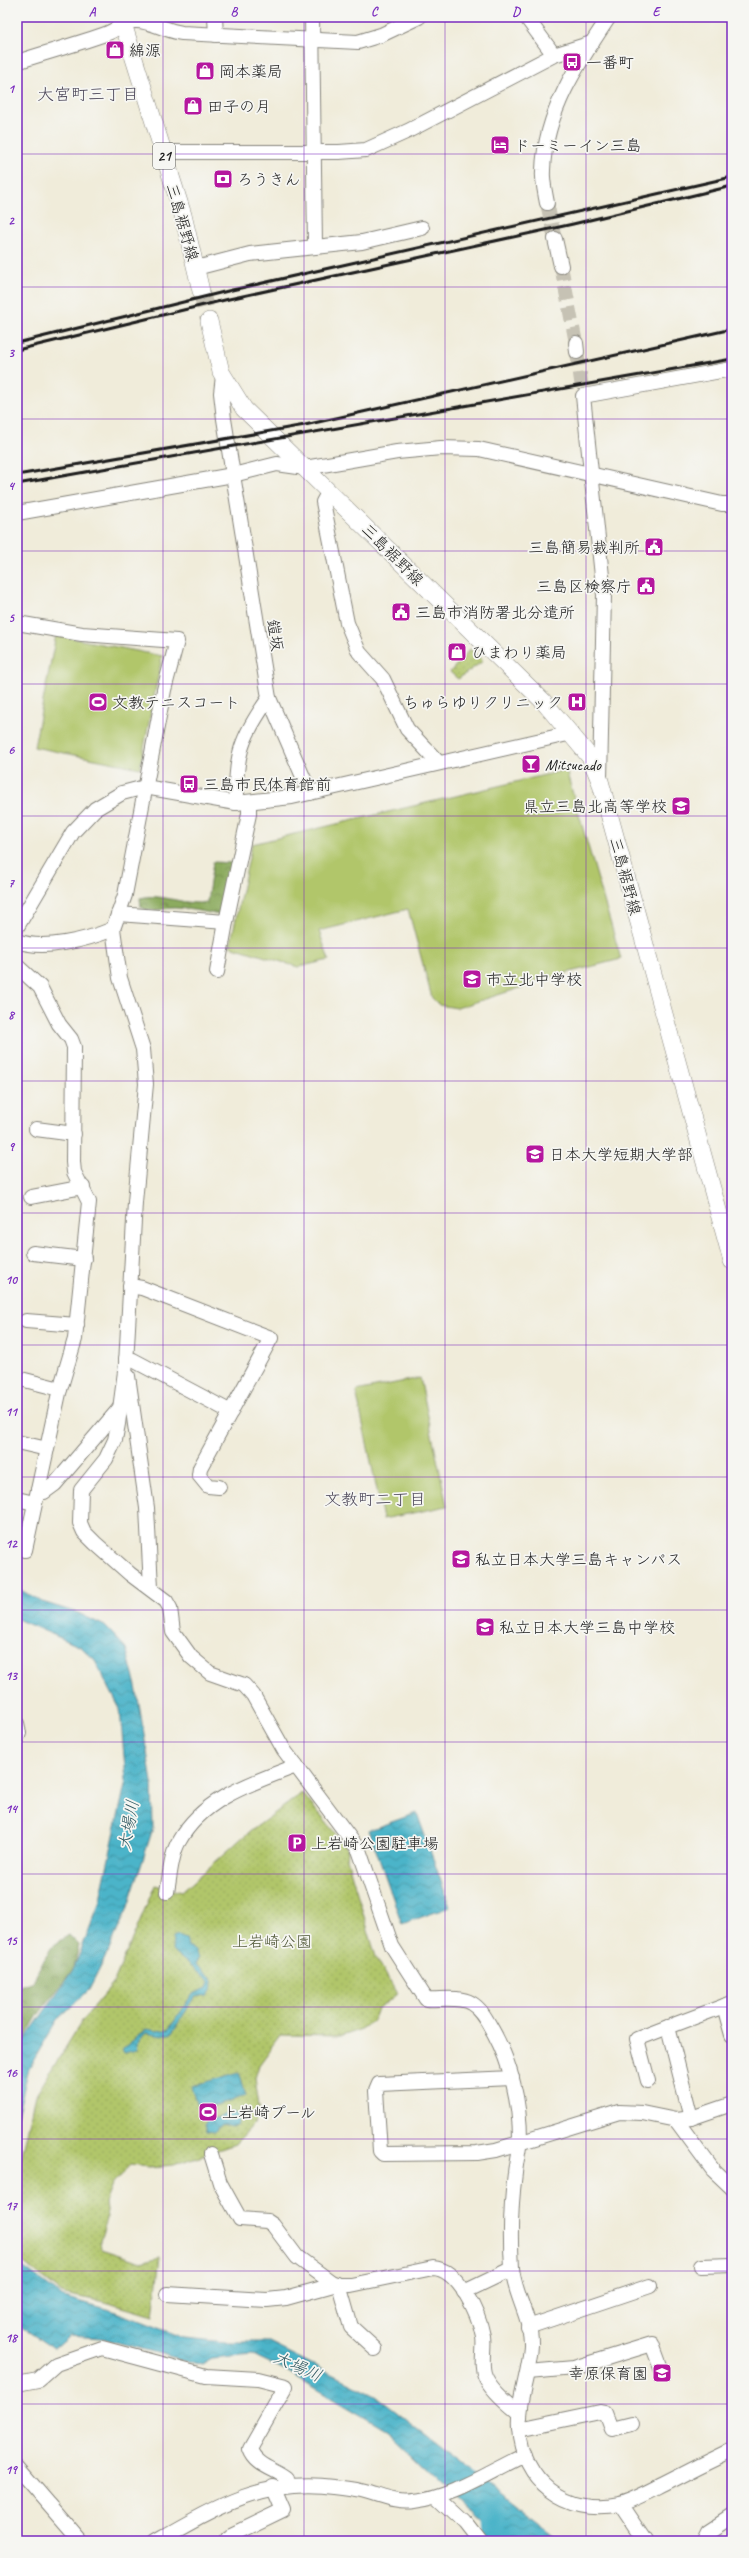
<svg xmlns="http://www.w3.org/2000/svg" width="749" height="2558" viewBox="0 0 749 2558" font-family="Caveat,'Klee One',sans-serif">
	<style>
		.forest { fill: url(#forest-crowns); stroke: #54643e }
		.park { fill: url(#park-dots); stroke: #667144 }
		.garden { fill: #b1c66b; stroke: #667144 }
		.water { fill: url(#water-waves); stroke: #346872 }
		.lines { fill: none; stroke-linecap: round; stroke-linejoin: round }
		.river { stroke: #4bb4c9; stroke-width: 24 }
		.minor-tunnel { stroke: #c6c2b4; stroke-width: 14; stroke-dasharray: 14 7; stroke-linecap: butt }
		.major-tunnel { stroke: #c6c2b4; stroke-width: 17; stroke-dasharray: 17 8; stroke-linecap: butt }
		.minor-casing { stroke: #86847b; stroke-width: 16 }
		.major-casing { stroke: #86847b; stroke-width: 18 }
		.minor { stroke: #fff; stroke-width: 14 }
		.major { stroke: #fff; stroke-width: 17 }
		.rail { stroke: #1c1c1c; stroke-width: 3 }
		.grid { fill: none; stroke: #7b2cbf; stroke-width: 1; stroke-opacity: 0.55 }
		.labels { text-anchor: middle; stroke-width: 3.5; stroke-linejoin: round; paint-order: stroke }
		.shield { fill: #f6f6f2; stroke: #5d5d5c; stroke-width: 1 }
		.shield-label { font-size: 15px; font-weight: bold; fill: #1c1c1c }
		.poi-label { font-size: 16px; fill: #1c1c1c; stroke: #f6f6f2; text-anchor: start }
		.street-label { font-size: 16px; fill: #1c1c1c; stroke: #f6f6f2 }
		.park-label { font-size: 16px; fill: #505838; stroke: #f6f6f2 }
		.neighbourhood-label { font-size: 17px; fill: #4f4a5c; stroke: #f6f6f2 }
		.water-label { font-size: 17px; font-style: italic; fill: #2f5961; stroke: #f6f6f2 }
		.neatline { fill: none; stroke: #7b2cbf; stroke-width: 1.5 }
		.grid-label { font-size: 13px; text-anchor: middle; font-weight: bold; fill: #7b2cbf }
	</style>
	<defs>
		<pattern id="forest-crowns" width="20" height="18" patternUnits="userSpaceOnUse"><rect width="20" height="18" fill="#8cab5f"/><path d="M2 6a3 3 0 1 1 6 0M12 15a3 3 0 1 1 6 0" fill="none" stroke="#728a4e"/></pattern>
		<pattern id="park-dots" width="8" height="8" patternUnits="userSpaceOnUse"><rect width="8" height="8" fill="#b1c66b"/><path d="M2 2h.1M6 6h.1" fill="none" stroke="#98aa5c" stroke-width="1.8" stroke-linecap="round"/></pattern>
		<pattern id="water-waves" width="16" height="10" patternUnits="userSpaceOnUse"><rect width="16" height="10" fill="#4bb4c9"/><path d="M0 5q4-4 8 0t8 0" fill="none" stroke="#3e92a2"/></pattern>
	</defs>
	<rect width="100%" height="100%" fill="#f6f6f2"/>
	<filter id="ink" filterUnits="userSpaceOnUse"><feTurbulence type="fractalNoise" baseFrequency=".025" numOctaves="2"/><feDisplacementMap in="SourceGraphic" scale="8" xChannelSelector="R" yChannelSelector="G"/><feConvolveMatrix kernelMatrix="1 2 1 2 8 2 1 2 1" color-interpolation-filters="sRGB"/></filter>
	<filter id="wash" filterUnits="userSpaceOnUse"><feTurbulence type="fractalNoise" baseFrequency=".012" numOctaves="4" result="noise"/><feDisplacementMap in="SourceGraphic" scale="16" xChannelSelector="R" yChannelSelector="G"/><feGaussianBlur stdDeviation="0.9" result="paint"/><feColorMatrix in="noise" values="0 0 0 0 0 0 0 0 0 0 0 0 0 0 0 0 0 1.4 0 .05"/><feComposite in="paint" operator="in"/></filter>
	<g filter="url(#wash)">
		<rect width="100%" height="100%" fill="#f0ecda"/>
		<g class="forest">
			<path d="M213,862L233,863L221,916C215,913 182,908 174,908C163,908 151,914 141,907L140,898C160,892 188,907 207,902Z"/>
			<polygon points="69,1935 79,1945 74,1968 38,2015 17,2051 17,1987 33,1981 51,1947"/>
		</g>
		<g class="park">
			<polygon points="470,649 483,661 458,679 450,672"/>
			<polygon points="302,1793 348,1849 347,1859 376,1957 397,1994 378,2009 373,2021 357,2031 342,2036 281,2035 259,2065 255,2078 260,2114 255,2123 235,2144 174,2165 149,2167 130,2165 113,2183 105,2203 107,2219 100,2240 101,2249 141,2262 160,2257 153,2316 105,2302 63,2294 20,2260 17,2228 17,2176 36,2095 82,2021 113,1984 155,1885 182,1892 244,1836"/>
		</g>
		<g class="garden">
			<polygon points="56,635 162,656 140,768 34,747"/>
			<polygon points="566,770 621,959 535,981 526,986 457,1008 439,1005 432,998 408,909 319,931 329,960 298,967 230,946 252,844"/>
			<polygon points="420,1378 447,1506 383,1519 356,1391"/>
		</g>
		<g class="water">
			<polygon points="17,1588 42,1602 78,1613 105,1626 126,1648 136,1686 152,1782 153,1828 127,1910 104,1960 89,1990 58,2019 29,2068 17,2116 17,2051 74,1968 99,1904 126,1780 120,1709 94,1659 81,1647 17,1619"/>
			<polygon points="417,1813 450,1907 402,1924 369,1830"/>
			<polygon points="178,1935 186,1938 188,1946 195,1951 198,1959 195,1964 212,1980 213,1986 208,1995 195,1997 172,2033 162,2036 146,2033 136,2044 137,2050 124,2053 122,2049 147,2029 157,2031 169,2029 193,1994 207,1988 209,1981 206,1978 172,1951 173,1937"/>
			<polygon points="239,2072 246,2096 199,2110 192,2086"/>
			<polygon points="229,2112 235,2112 239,2117 236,2126 232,2127 222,2124 215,2132 207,2131 205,2124 208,2118 219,2118"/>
			<polygon points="17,2253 20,2265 63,2297 117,2312 184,2338 226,2342 267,2342 376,2396 562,2541 504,2541 391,2433 285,2370 253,2355 212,2359 202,2365 101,2338 69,2336 54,2349 17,2324"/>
		</g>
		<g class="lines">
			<polyline class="river" points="494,2512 496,2541"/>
		</g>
	</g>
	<g filter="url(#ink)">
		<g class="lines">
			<g class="minor-tunnel">
				<polyline points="547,203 555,239"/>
				<polyline points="561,266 576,343"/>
				<polyline points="577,352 583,396"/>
			</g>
			<polyline class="major-tunnel" points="201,291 209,321"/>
			<g class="minor-casing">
				<g id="minor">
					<polyline points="215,17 216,35"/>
					<polyline points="312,17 315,246"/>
					<polyline points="526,17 554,55"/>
					<path d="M17,62C47,52 78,44 108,33C118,29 124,21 135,21C149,20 166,31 182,33L358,42L381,35L419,17"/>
					<polyline points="163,152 339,152 366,150 408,131 554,55 592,43"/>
					<path d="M547,203C545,192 542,180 543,170C545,112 578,63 609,17"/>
					<polyline points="555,239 561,266"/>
					<polyline points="196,268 250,254 362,242 422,228"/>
					<polyline points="576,343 577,352"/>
					<polyline points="223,376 221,393 224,419 269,698 310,793"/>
					<polyline points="329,491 323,502 347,623 359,652 383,679 407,729 438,762"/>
					<polyline points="17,513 233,475 277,464 305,468 397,452 441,448 479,449 722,504 732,504"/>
					<path d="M17,623L82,634L177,641L164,690L125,895L113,929L120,978L143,1049L146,1084L135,1202L126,1364L118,1424L115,1440L106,1459L81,1490L80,1523L84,1532L95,1543L130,1574L166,1601L170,1608L173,1632L191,1657L210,1673L244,1685L253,1695L284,1750L359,1850L392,1946L426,1999C440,2000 459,1996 471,2003C482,2009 488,2023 494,2033C511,2064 520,2103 520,2139C519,2150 516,2162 515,2173C511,2203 510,2238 512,2268C514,2294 532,2319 531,2345C530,2373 517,2400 519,2428C522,2480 566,2516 619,2504C634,2500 650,2491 664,2484C687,2472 709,2461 732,2450"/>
					<polyline points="600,779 604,595 583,396 732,369"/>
					<path d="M236,803C235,756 241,737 269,698"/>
					<polyline points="118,914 226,922 249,814 249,803"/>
					<polyline points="17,927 73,832 95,809 122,793 145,787 236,803 292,797 572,733"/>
					<path d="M17,941C43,951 87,940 113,929"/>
					<polyline points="17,966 40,987 59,1024 71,1039 74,1047 73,1162 74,1172 89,1202 75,1339 59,1393 25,1550"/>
					<polyline points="217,972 226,922"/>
					<polyline points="36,1129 74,1134"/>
					<polyline points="31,1197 83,1187"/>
					<polyline points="33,1253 84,1259"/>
					<polyline points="130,1286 142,1288 271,1338 200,1468 199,1475 208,1486 219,1487"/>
					<polyline points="26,1321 77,1325"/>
					<polyline points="126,1359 133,1360 231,1412"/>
					<polyline points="128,1376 147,1508 151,1588"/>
					<polyline points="17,1378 60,1389"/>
					<polyline points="17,1442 47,1449"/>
					<polyline points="38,1490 44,1492 55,1484 119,1409"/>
					<polyline points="17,1499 34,1503"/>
					<polyline points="17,1723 19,1733 17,1739"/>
					<path d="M167,1892C170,1876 171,1854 179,1841C203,1798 252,1783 296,1766"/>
					<polyline points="724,2006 732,2035"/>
					<polyline points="512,2078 379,2084 376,2091 380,2151 383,2154 477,2153 496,2150 619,2112 642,2113 676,2120 691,2118 732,2104"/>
					<polyline points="648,2081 637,2039 668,2027"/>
					<polyline points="691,2118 668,2027 732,2003"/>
					<polyline points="676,2120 713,2170 732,2188"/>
					<path d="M211,2154L220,2183L240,2219L267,2221L273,2225L297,2257L331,2282L339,2285H351L433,2268C459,2269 479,2315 483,2336C485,2348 480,2365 485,2376C490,2388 508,2404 518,2412"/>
					<polyline points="701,2266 732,2265"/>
					<polyline points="339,2285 351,2327 375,2349"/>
					<polyline points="464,2292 512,2269"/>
					<polyline points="167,2294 267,2300 286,2298 337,2284"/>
					<polyline points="528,2327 650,2286"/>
					<polyline points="528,2372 574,2368 652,2344 662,2371"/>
					<path d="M17,2384L38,2380L56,2364L102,2348L206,2376L258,2379L286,2386L250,2449C256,2466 274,2468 287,2478L288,2485"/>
					<polyline points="519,2429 600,2412 605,2413 611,2429 631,2424"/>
					<polyline points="17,2467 81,2541"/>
					<polyline points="437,2497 465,2523 479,2541"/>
					<polyline points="620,2504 645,2541"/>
					<polyline points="227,2537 283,2510 273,2487"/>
					<path d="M156,2541C214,2508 265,2477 334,2487C343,2488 352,2489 361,2491C379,2495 395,2504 414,2501C453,2497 490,2471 525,2455"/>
					<polyline points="704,2541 709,2531 732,2516"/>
				</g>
			</g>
			<g class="major-casing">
				<g id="major">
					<polyline points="121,17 183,215 201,291"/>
					<polyline points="209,321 221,372 244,409 543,701 590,757 600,781 732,1261"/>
				</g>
			</g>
			<use href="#minor" class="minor"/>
			<use href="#major" class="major"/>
			<g class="rail">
				<polyline points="17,343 232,290 732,177"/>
				<polyline points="17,350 229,299 573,224 732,186"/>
				<polyline points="17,475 305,425 732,329"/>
				<polyline points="17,484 732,359"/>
			</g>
		</g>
	</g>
	<path class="grid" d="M163,17V2541M304,17V2541M445,17V2541M586,17V2541M17,154H732M17,287H732M17,419H732M17,551H732M17,684H732M17,816H732M17,948H732M17,1081H732M17,1213H732M17,1345H732M17,1477H732M17,1610H732M17,1742H732M17,1874H732M17,2007H732M17,2139H732M17,2271H732M17,2404H732"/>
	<defs>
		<g id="shop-square" transform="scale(1)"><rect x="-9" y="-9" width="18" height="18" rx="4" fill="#b5179e" stroke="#f6f6f2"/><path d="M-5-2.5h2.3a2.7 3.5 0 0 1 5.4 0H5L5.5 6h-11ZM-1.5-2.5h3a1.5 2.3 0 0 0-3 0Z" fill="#fff"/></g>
		<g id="bus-square" transform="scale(1)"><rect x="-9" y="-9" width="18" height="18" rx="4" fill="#b5179e" stroke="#f6f6f2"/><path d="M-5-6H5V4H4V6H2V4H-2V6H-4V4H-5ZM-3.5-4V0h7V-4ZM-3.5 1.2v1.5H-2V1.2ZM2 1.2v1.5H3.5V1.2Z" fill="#fff"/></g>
		<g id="hotel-square" transform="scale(1)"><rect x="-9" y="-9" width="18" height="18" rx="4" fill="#b5179e" stroke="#f6f6f2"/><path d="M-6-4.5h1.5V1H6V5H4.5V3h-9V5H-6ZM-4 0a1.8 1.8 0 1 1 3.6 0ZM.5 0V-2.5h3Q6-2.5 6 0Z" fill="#fff"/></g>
		<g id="bank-square" transform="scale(1)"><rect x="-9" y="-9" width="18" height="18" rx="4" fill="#b5179e" stroke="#f6f6f2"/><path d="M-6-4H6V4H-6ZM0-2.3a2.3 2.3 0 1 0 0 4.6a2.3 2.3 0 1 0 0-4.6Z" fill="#fff"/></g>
		<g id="civic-square" transform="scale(1)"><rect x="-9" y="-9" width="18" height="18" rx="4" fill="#b5179e" stroke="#f6f6f2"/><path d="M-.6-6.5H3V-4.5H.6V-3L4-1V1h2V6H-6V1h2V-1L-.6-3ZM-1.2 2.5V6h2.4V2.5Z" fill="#fff"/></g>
		<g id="stadium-square" transform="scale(1)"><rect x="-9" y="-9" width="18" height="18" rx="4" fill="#b5179e" stroke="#f6f6f2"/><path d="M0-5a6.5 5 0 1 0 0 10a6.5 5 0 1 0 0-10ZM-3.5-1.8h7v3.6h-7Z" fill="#fff"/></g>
		<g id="hospital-square" transform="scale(1)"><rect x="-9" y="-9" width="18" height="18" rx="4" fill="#b5179e" stroke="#f6f6f2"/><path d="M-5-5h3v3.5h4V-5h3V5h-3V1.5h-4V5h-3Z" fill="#fff"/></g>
		<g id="bar-square" transform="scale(1)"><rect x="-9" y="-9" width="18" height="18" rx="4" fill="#b5179e" stroke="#f6f6f2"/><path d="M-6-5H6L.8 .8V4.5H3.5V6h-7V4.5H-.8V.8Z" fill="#fff"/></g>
		<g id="school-square" transform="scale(1)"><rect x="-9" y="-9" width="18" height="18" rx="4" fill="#b5179e" stroke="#f6f6f2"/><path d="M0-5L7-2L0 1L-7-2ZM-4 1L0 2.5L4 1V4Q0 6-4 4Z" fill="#fff"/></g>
		<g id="university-square" transform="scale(1)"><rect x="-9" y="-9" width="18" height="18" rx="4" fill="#b5179e" stroke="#f6f6f2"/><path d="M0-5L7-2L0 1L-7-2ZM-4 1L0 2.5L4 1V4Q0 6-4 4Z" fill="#fff"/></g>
		<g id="parking-square" transform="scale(1)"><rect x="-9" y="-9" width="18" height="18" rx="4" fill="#b5179e" stroke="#f6f6f2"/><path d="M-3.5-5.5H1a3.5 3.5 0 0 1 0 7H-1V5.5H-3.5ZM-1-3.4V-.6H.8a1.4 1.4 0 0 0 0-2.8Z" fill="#fff"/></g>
	</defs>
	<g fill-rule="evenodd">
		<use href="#shop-square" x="115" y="50"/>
		<use href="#bus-square" x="572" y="62"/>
		<use href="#shop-square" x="205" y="71"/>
		<use href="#shop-square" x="193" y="106"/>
		<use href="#hotel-square" x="500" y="145"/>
		<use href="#bank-square" x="223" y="179"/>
		<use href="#civic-square" x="654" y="547"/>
		<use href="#civic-square" x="646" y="586"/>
		<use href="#civic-square" x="401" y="612"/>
		<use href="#shop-square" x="457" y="652"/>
		<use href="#stadium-square" x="98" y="702"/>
		<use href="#hospital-square" x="577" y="702"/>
		<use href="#bar-square" x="531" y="764"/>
		<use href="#bus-square" x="189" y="784"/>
		<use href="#school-square" x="681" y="806"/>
		<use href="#school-square" x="472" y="979"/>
		<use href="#university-square" x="535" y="1154"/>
		<use href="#school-square" x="461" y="1559"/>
		<use href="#school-square" x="485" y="1627"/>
		<use href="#parking-square" x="297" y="1843"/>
		<use href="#stadium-square" x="208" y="2112"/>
		<use href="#school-square" x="662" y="2373"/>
	</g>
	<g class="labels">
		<rect class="shield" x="153" y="143" width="22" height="26" rx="3"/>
		<g class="shield-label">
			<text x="164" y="161">21</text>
		</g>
		<g class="poi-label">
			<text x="129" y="56">綿源</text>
			<text x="586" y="68">一番町</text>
			<text x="219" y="77">岡本薬局</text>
			<text x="207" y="112">田子の月</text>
			<text x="514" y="151">ドーミーイン三島</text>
			<text x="237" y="185">ろうきん</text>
			<text x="640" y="553" text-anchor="end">三島簡易裁判所</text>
			<text x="632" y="592" text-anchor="end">三島区検察庁</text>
			<text x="415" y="618">三島市消防署北分遣所</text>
			<text x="471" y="658">ひまわり薬局</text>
			<text x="112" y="708">文教テニスコート</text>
			<text x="563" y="708" text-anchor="end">ちゅらゆりクリニック</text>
			<text x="545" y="770">Mitsucado</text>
			<text x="203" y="790">三島市民体育館前</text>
			<text x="667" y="812" text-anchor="end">県立三島北高等学校</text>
			<text x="486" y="985">市立北中学校</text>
			<text x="549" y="1160">日本大学短期大学部</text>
			<text x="475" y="1565">私立日本大学三島キャンパス</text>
			<text x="499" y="1633">私立日本大学三島中学校</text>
			<text x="311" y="1849">上岩崎公園駐車場</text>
			<text x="222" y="2118">上岩崎プール</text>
			<text x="648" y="2379" text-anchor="end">幸原保育園</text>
		</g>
		<g class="street-label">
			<text transform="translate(183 222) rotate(74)" y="6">三島裾野線</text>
			<text transform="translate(393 554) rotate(45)" y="6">三島裾野線</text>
			<text transform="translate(276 635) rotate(81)" y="6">鎧坂</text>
			<text transform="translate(626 876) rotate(75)" y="6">三島裾野線</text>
		</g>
		<g class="park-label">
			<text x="272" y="1947">上岩崎公園</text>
		</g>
		<g class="neighbourhood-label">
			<text x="88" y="100">大宮町三丁目</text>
			<text x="375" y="1505">文教町二丁目</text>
		</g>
		<g class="water-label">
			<text transform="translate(128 1825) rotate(-80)" y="6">大場川</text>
			<text transform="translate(298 2366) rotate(24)" y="6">大場川</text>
		</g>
	</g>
	<rect width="749" height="2558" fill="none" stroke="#f6f6f2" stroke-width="44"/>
	<rect x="22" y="22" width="705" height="2514" class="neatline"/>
	<g class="grid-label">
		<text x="92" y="16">A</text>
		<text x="234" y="16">B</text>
		<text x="374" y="16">C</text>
		<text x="516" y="16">D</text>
		<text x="656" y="16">E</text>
		<text x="11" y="93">1</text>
		<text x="11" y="225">2</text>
		<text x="11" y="357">3</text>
		<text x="11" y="490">4</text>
		<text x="11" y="622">5</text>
		<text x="11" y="754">6</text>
		<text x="11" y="887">7</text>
		<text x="11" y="1019">8</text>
		<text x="11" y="1151">9</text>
		<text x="11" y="1284">10</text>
		<text x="11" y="1416">11</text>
		<text x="11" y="1548">12</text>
		<text x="11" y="1680">13</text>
		<text x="11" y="1813">14</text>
		<text x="11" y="1945">15</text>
		<text x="11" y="2077">16</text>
		<text x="11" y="2210">17</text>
		<text x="11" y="2342">18</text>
		<text x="11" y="2474">19</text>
	</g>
</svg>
